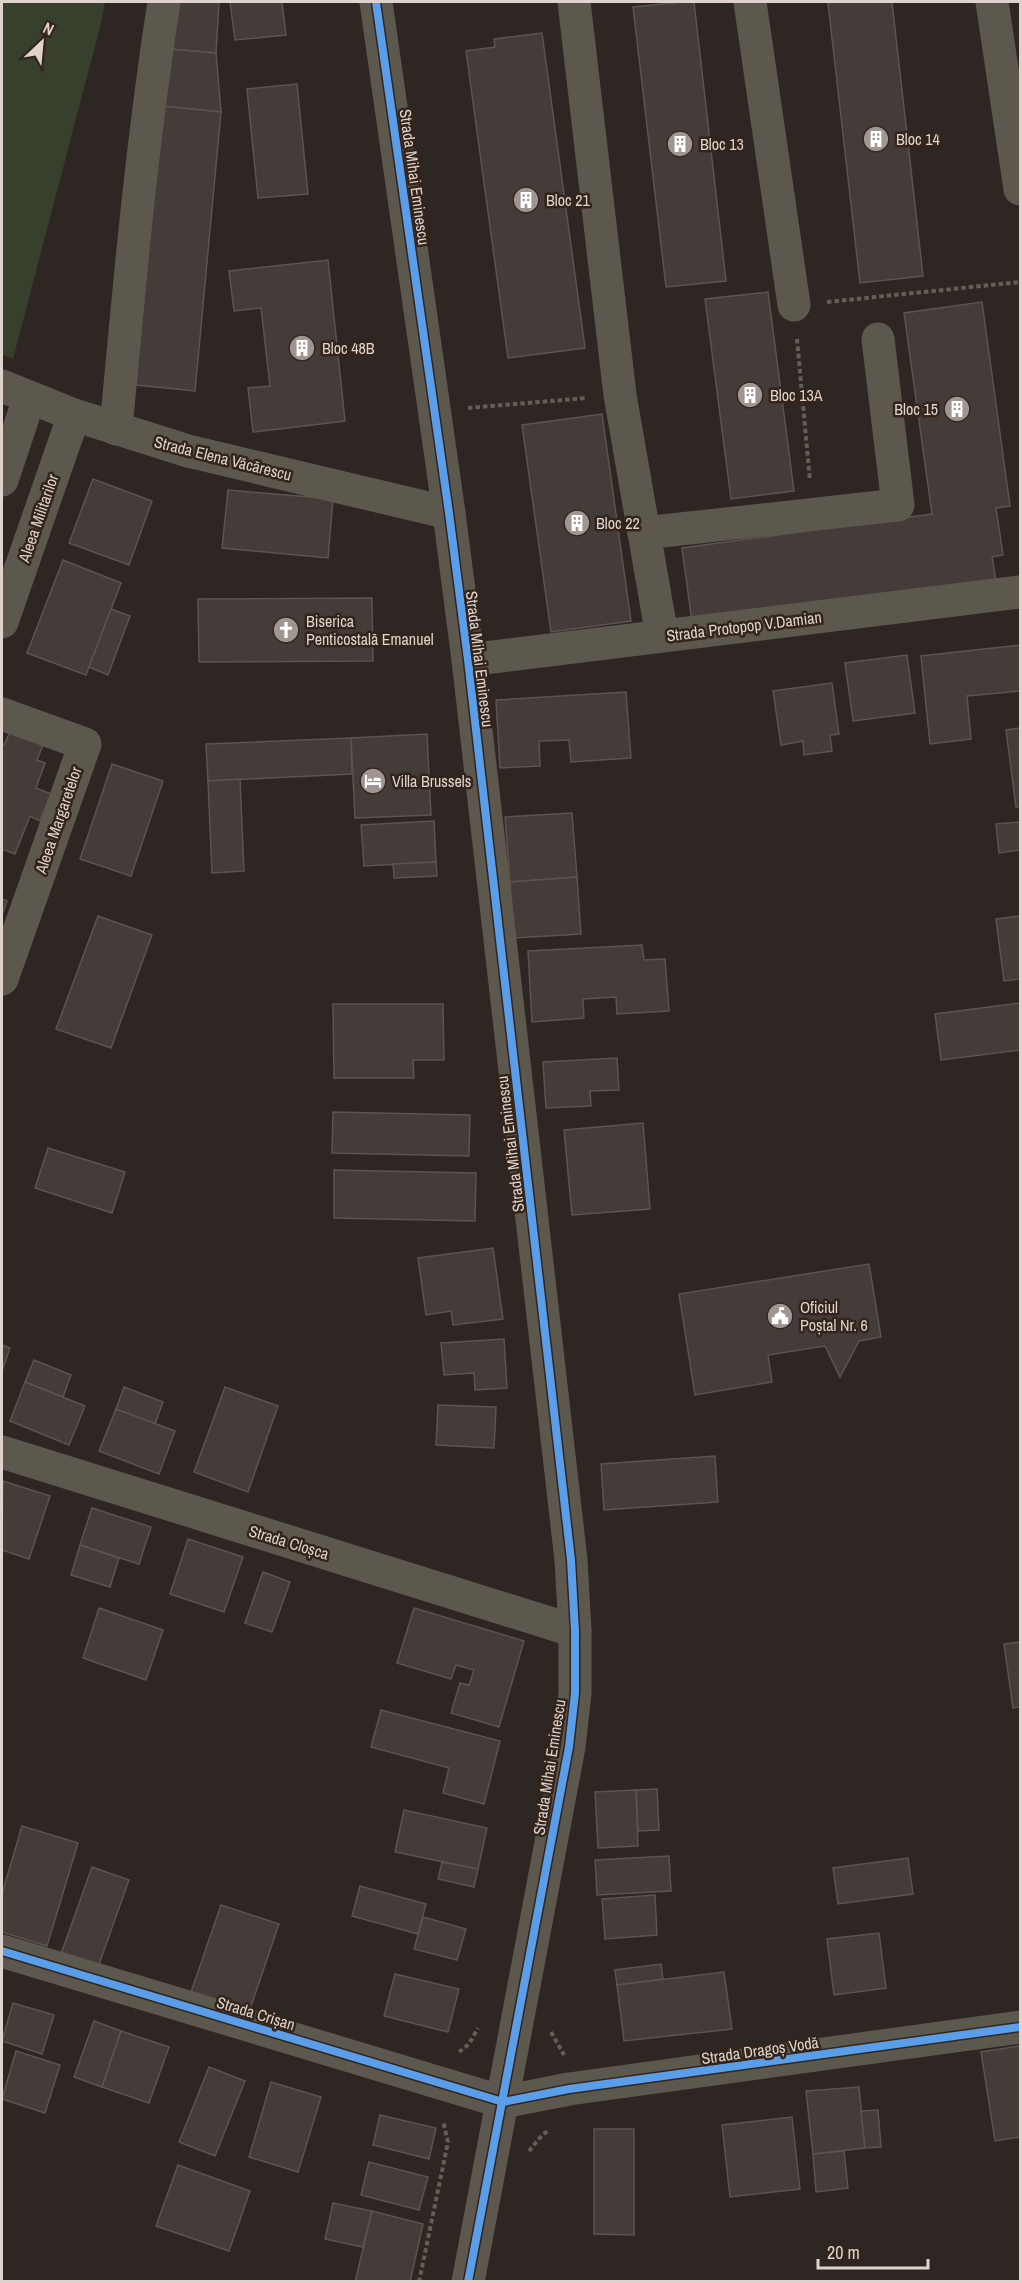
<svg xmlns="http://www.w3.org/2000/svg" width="1022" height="2283" viewBox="0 0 1022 2283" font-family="'Archivo Narrow',sans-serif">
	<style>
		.green { fill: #37402c }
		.building { fill: #433c38; stroke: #5b5450; stroke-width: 1.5 }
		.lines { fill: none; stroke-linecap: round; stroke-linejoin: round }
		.path { stroke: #635e56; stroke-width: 4; stroke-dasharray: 4.5 3; stroke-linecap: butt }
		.minor { stroke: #5c584e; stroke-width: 33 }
		.cycleway-casing { stroke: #34251c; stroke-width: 11 }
		.cycleway { stroke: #5a9eea; stroke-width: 8 }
		.labels { text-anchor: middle; stroke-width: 5; stroke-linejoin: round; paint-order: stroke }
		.poi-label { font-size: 16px; fill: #ded3cd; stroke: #34251c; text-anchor: start }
		.street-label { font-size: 16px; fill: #ded3cd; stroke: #34251c }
	</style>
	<rect width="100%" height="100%" fill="#2e2622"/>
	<polygon class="green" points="2,2 105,2 100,27 13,359 2,354"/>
	<g class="building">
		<polygon points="177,2 219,2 216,53 170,49"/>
		<polygon points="230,2 282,2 286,35 235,40"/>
		<polygon points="683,2 694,2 726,281 666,287 633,7"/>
		<polygon points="839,2 892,2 923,276 860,283 828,3"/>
		<polygon points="542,33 585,348 508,358 466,51 495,47 494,39"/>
		<polygon points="170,49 216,53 221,112 162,106"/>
		<polygon points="297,84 308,194 258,198 247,89"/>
		<polygon points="162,106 221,112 195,391 136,385"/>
		<polygon points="328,260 345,421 253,432 248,388 270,386 261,308 234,311 229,271"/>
		<polygon points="768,292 794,491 731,499 705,299"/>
		<polygon points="982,302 1010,506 996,508 1003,555 992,557 996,581 692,622 682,548 932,514 904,313"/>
		<polygon points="602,414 631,621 551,632 522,425"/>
		<polygon points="93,479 152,501 129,565 69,543"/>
		<polygon points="228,490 333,499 328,558 222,548"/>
		<polygon points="63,560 121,583 86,675 27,653"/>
		<polygon points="372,598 373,661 199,662 198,599"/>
		<polygon points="111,609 130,616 108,675 89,667"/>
		<polygon points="1020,645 1020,700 1020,691 967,696 971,739 930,744 921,656"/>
		<polygon points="907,655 915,713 853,721 845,663"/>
		<polygon points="832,683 839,734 830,735 832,751 804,755 803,741 781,745 773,691"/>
		<polygon points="626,692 631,758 571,762 569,740 539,741 540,766 500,768 496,700"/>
		<polygon points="1020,728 1020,807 1016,807 1006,730"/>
		<polygon points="10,732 43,745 37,760 45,763 36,788 51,794 40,821 30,816 15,854 2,849 2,744 4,745"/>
		<polygon points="427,734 431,815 355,818 351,738"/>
		<polygon points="351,738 352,774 208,781 206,744"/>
		<polygon points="112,764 163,781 131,876 80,859"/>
		<polygon points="240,779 244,871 212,873 208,781"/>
		<polygon points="572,813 577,877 510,882 505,817"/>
		<polygon points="434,821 436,862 364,866 361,825"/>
		<polygon points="1020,822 1020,850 999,853 996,824"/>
		<polygon points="436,862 437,876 394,878 393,864"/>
		<polygon points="577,877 581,934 514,938 510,882"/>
		<polygon points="2,899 7,901 2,915"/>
		<polygon points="98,916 152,935 111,1048 56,1029"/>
		<polygon points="1020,916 1020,979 1004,981 996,919"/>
		<polygon points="642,945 644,960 665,959 669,1011 617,1014 616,997 583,999 584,1018 532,1022 528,951"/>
		<polygon points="1020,1003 1020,1050 941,1060 935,1014"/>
		<polygon points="333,1004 443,1004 444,1060 413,1060 414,1078 334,1078"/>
		<polygon points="617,1058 619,1090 590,1091 591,1106 546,1108 543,1062"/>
		<polygon points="333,1112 470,1115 469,1156 332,1153"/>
		<polygon points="643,1123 650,1209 572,1215 564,1130"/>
		<polygon points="48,1148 125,1172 112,1213 35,1188"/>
		<polygon points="334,1170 476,1173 475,1221 334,1218"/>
		<polygon points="493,1248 503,1319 453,1325 451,1311 426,1315 418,1258"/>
		<polygon points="869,1264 881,1337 859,1341 840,1377 825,1346 768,1355 772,1382 695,1395 679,1294"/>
		<polygon points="504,1339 507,1388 475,1390 474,1373 444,1375 441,1343"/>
		<polygon points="2,1345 10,1348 2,1371"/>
		<polygon points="34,1360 71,1375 63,1397 25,1382"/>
		<polygon points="25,1382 85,1406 69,1445 10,1421"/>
		<polygon points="124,1387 163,1402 155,1424 116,1409"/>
		<polygon points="225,1387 278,1406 248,1492 194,1472"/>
		<polygon points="438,1405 496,1407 494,1448 436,1445"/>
		<polygon points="116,1409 175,1431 159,1474 99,1451"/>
		<polygon points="715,1456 718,1502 604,1510 601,1464"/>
		<polygon points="3,1481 50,1496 29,1559 2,1550"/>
		<polygon points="92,1508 151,1527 139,1564 80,1545"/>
		<polygon points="188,1539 243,1557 224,1612 170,1594"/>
		<polygon points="80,1545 119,1558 110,1587 71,1575"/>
		<polygon points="263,1572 290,1582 272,1632 245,1623"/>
		<polygon points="99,1608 163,1630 146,1680 83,1658"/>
		<polygon points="414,1608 524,1641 499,1727 451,1713 460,1683 469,1685 474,1670 456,1665 451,1679 397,1663"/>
		<polygon points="1020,1642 1020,1707 1013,1708 1004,1644"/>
		<polygon points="381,1710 500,1741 484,1804 443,1793 449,1768 371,1747"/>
		<polygon points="657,1789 659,1830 638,1831 636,1790"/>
		<polygon points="636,1790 638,1846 598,1848 595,1792"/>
		<polygon points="404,1810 487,1828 478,1869 395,1852"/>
		<polygon points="22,1826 78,1843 47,1946 2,1932 2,1894"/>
		<polygon points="669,1856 671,1891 597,1895 595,1860"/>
		<polygon points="908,1858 913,1894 838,1904 833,1868"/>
		<polygon points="442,1862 478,1869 474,1887 438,1879"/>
		<polygon points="92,1867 129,1880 98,1967 61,1954"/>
		<polygon points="360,1886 426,1904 418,1934 352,1916"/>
		<polygon points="655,1895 657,1935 605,1939 602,1899"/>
		<polygon points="221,1905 279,1924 249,2012 191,1992"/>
		<polygon points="423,1917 466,1929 457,1960 414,1949"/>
		<polygon points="879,1933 886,1988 834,1995 827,1939"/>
		<polygon points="661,1964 663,1979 617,1985 615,1970"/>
		<polygon points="724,1972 732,2029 624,2041 617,1985"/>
		<polygon points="395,1974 459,1989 448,2032 384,2016"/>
		<polygon points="13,2003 54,2015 42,2054 2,2041"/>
		<polygon points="94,2021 121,2031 102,2087 74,2077"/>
		<polygon points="121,2031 169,2047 149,2103 102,2087"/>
		<polygon points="1020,2046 1020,2137 995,2141 981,2052"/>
		<polygon points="16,2051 60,2065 45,2113 2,2099"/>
		<polygon points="209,2067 245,2081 215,2156 179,2142"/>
		<polygon points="271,2082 321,2097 298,2172 249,2157"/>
		<polygon points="859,2087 865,2148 813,2154 806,2091"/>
		<polygon points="878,2110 881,2147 865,2148 861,2111"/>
		<polygon points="380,2115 436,2128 429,2159 373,2145"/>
		<polygon points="792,2117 800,2189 730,2197 722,2125"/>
		<polygon points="594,2129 634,2129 634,2235 594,2234"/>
		<polygon points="844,2151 848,2188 816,2192 813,2154"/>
		<polygon points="369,2162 428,2177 419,2210 361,2195"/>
		<polygon points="178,2165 250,2191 229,2251 156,2226"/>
		<polygon points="333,2203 372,2211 363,2247 325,2239"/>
		<polygon points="372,2211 423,2224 410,2282 355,2282"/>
	</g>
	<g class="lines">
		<g class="path">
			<polyline points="827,302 1020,282"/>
			<polyline points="797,339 810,481"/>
			<polyline points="468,408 586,398"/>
			<polyline points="551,2032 564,2055"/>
			<polyline points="459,2052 469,2044 478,2028"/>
			<polyline points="529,2151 543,2134 549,2131"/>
			<polyline points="419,2282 448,2142 443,2121"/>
		</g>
		<g class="minor">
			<polyline points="376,2 449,513 468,660 571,1560 575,1631 575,1693 569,1747 468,2282"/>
			<polyline points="574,2 620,395 662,636"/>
			<polyline points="750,2 794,305"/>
			<polyline points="992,2 1020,189"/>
			<polyline points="2,386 74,415 188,451 449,513"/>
			<path d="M116,429C129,286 142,143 164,2"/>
			<polyline points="2,480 29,399"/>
			<polyline points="644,533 898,505 878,339"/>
			<polyline points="2,622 74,415"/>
			<polyline points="468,660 1020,592"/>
			<polyline points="2,714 85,744 2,979"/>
			<polyline points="2,1452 575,1631"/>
			<polyline points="2,1951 503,2102 569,2089 1020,2027"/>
		</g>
		<g class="cycleway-casing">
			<g id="cycleway">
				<polyline points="376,2 449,513 468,660 571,1560 575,1631 575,1693 569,1747 468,2282"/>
				<polyline points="2,1951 503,2102 569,2089 1020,2027"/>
			</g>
		</g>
		<use href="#cycleway" class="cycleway"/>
	</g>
	<defs>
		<g id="building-disc" transform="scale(1.35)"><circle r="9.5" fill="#a09691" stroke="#34251c"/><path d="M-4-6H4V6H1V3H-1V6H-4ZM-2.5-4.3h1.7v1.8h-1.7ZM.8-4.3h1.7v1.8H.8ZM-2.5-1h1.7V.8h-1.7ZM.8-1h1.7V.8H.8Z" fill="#fff"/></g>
		<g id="church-disc" transform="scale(1.35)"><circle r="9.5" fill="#a09691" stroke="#34251c"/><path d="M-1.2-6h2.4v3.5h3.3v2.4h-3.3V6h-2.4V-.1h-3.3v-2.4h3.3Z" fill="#fff"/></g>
		<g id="hotel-disc" transform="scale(1.35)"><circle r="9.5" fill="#a09691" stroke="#34251c"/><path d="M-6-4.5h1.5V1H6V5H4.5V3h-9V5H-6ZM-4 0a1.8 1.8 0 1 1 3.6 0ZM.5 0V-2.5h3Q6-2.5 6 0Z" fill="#fff"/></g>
		<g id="civic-disc" transform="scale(1.35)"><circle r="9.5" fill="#a09691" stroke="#34251c"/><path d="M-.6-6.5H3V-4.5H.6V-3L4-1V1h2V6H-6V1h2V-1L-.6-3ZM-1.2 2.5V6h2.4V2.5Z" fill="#fff"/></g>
	</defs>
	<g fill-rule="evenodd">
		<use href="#building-disc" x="876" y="139"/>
		<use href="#building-disc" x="680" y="144"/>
		<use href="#building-disc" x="526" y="200"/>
		<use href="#building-disc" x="302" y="348"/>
		<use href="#building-disc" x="750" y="395"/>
		<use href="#building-disc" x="957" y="409"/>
		<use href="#building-disc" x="577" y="523"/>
		<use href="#church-disc" x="286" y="630"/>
		<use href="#hotel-disc" x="373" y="781"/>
		<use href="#civic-disc" x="780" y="1316"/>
	</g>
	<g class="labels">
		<g class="poi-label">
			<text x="896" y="145">Bloc 14</text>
			<text x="700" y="150">Bloc 13</text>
			<text x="546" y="206">Bloc 21</text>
			<text x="322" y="354">Bloc 48B</text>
			<text x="770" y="401">Bloc 13A</text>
			<text x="938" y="415" text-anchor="end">Bloc 15</text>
			<text x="596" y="529">Bloc 22</text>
			<text x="306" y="627">Biserica<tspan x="306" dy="18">Penticostală Emanuel</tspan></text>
			<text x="392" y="787">Villa Brussels</text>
			<text x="800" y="1313">Oficiul<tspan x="800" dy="18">Poștal Nr. 6</tspan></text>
		</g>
		<g class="street-label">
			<text transform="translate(415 177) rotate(82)" y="6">Strada Mihai Eminescu</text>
			<text transform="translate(223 458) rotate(14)" y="6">Strada Elena Văcărescu</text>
			<text transform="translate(38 518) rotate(-71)" y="6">Aleea Militarilor</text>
			<text transform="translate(744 626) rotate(-7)" y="6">Strada Protopop V.Damian</text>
			<text transform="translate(480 659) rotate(83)" y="6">Strada Mihai Eminescu</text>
			<text transform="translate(58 820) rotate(-71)" y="6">Aleea Margaretelor</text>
			<text transform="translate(510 1144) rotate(-97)" y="6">Strada Mihai Eminescu</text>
			<text transform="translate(289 1542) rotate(17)" y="6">Strada Cloșca</text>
			<text transform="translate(549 1767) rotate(-81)" y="6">Strada Mihai Eminescu</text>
			<text transform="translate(256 2013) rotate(17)" y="6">Strada Crișan</text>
			<text transform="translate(760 2050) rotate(-8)" y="6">Strada Dragoș Vodă</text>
		</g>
	</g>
	<rect width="1022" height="2283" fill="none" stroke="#ded3cd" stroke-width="6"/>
	<g transform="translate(42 42) rotate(26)" stroke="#34251c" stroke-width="4.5" paint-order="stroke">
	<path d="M0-4.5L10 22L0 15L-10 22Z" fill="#ded3cd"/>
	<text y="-9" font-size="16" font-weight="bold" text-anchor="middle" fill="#ded3cd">N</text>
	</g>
	<path d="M818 2259v9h110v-9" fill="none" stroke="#ded3cd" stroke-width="3"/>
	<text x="827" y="2259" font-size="18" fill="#ded3cd" stroke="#34251c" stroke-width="4.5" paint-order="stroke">20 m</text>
</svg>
